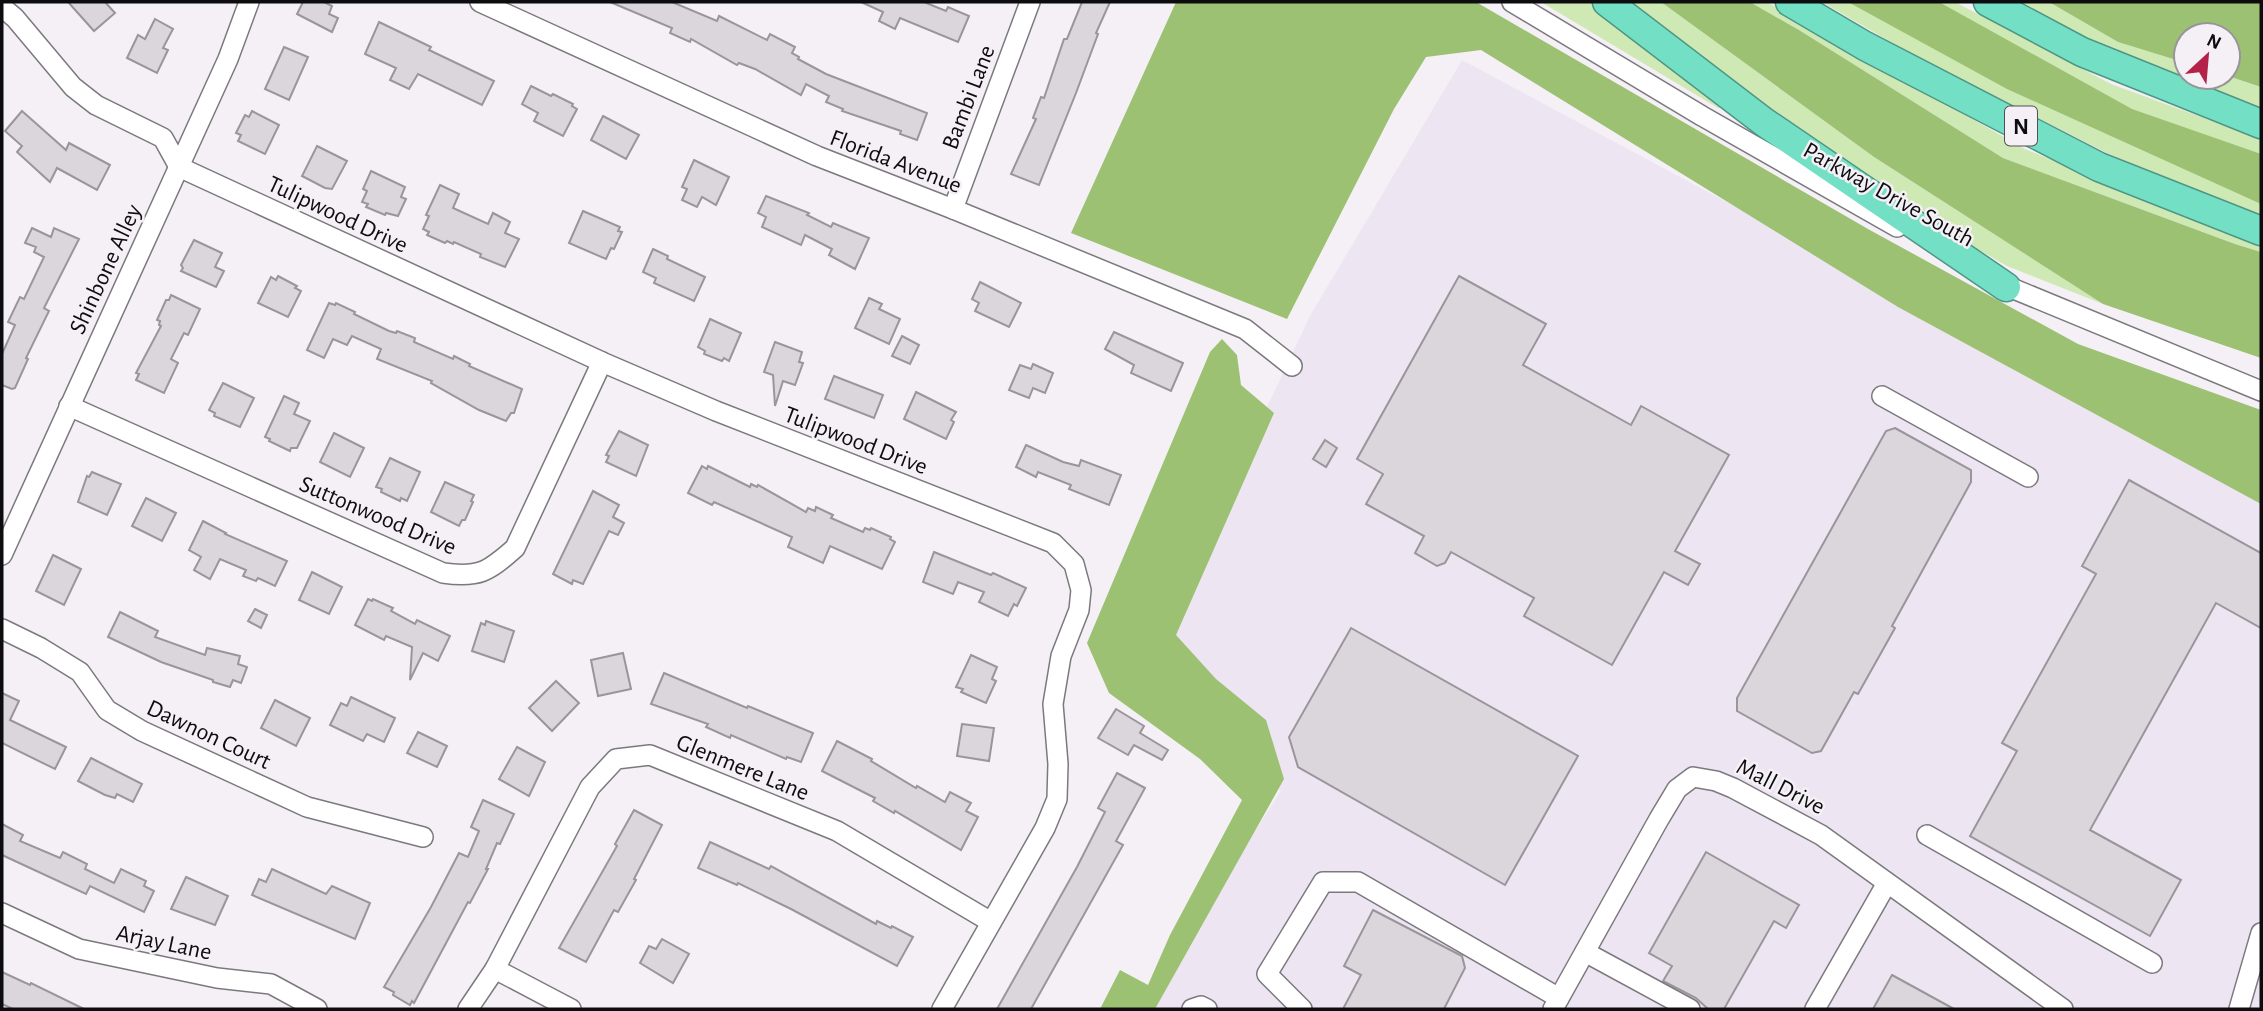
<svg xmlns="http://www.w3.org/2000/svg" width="2263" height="1011" viewBox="0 0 2263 1011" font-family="'Alegreya Sans',sans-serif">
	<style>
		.built { fill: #eee5f2 }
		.green { fill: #cfe9b5 }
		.forest { fill: #9dc173 }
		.building { fill: #dad6dc; stroke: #99959b; stroke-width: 2 }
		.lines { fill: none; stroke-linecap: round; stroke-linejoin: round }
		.minor-casing { stroke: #7c797e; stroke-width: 22 }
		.highway-casing { stroke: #4f9685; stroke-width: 31 }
		.minor { stroke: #fff; stroke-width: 19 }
		.highway { stroke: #73e0c5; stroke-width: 28 }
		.labels { text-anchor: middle; stroke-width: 5; stroke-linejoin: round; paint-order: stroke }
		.shield { fill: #f4f0f6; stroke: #525054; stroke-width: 2 }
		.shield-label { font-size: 23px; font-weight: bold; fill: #0d0c0e }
		.street-label { font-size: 24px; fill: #0d0c0e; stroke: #f4f0f6 }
	</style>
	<rect width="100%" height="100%" fill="#f4f0f6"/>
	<polygon class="built" points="1462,60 2261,489 2261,1009 1139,1009 1281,791 1151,653 1310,316"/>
	<g class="green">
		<polygon points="1541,2 1591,2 1721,101 1724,107 1718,108"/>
		<polygon points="1616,2 1661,2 1874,157 2103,304 2007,266 1910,210"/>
		<polygon points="1750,2 1767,2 2025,149 2231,233 2261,243 2261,252 2235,244 2003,158 1794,27"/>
		<polygon points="1822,2 1955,2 2111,84 2261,139 2261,218 2107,153 1915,56"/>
		<polygon points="2002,2 2049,2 2118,42 2186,63 2186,77 2228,76 2261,87 2261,113 2152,71"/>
	</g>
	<g class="forest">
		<polygon points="1176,2 1476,2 1868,229 2078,344 2261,410 2261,504 1898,307 1481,50 1426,57 1394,109 1287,319 1071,233"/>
		<polygon points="1661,2 1750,2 1799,30 2003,158 2235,244 2261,252 2261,358 2103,304 1874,157"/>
		<polygon points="1848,2 1939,2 2132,109 2261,154 2261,204 2007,89"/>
		<polygon points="2049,2 2261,2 2261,87 2228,76 2228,35 2186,35 2186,63 2118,42"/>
		<polygon points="1222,339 1237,355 1241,385 1274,413 1176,635 1216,679 1266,720 1284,779 1155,1009 1100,1009 1120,970 1148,985 1170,935 1242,800 1200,759 1109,693 1087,643 1210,352"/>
	</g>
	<g class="building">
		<polygon points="68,2 105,2 115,13 94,31"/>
		<polygon points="303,2 324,2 332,6 329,14 338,18 332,32 297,14"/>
		<polygon points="610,2 672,2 717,21 719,16 767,40 770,34 795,47 792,53 799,57 798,59 826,74 927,113 917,140 900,134 901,131 842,111 843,109 826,102 829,96 806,84 801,95 755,69 739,63 737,65 691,39 690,42 670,33 672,28"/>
		<polygon points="861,2 924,2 946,11 948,7 969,16 958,42 900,18 895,29 879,21 883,12"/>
		<polygon points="1082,2 1110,2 1096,33 1098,34 1076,93 1039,185 1011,174 1036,119 1033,118 1041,97 1044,98 1064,39 1067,39"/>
		<polygon points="155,19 173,29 163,48 168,50 157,73 127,58 138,35 145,39"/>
		<polygon points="379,22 431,47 429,50 494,81 482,105 418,74 409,89 390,80 396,68 365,54"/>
		<polygon points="284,47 308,57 289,100 265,89"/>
		<polygon points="531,86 551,96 553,94 573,104 572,106 577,109 563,136 534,121 538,113 522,104"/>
		<polygon points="22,111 66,150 69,143 110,165 97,190 57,168 50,182 17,152 22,146 5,131"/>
		<polygon points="252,111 279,125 265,154 238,141 241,135 236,133 245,115 249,117"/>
		<polygon points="603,116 639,135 626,159 591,140"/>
		<polygon points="317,146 347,161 332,189 325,188 302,176"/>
		<polygon points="694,160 729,177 716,205 702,197 697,207 682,200 687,189 682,187"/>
		<polygon points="371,171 405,187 401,197 406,199 398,216 386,213 385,215 366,207 368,204 362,202 367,191 363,189"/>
		<polygon points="440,185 459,194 453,208 488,224 493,213 510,222 505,233 519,239 505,267 480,257 481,254 454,242 453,244 447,241 445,243 427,235 429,232 423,229 429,216 426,215"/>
		<polygon points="766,196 809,213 807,215 831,227 833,223 869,238 855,269 829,255 832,249 805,235 801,245 762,227 766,217 758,213"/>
		<polygon points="583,211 620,227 618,231 622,232 614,249 611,248 606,259 569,243"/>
		<polygon points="32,228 51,237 54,228 79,239 44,308 49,311 26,358 28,359 15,388 12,389 2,385 2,354 15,325 8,322 20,297 24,299 44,257 34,252 36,247 25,243"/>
		<polygon points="194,240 222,253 215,267 224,271 216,287 181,271 183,268 181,265"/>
		<polygon points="653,249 668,256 667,259 705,277 694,301 654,283 656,278 643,272"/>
		<polygon points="278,276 297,286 295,288 301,291 288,317 258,303 271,277 276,280"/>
		<polygon points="1459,276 1546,324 1523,365 1631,425 1641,406 1729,455 1675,551 1700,564 1688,585 1664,572 1612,665 1524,616 1534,598 1451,552 1445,563 1437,566 1415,553 1424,536 1366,504 1383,474 1357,459"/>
		<polygon points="980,282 1021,303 1009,327 975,311 979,303 972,299"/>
		<polygon points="171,295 200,309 188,335 184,333 171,359 178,363 164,393 136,380 139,374 136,373 161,326 159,325 160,321 157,320 166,300 169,300"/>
		<polygon points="869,298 882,304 879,309 900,319 889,344 855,328"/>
		<polygon points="329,303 335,305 336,303 355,312 354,314 389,331 396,333 397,331 415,338 414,342 453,359 454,356 470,364 469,366 522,389 514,413 511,413 506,421 479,410 431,383 432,381 377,359 381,349 352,336 347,345 333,339 324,358 307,350"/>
		<polygon points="710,319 741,333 729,361 724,358 722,361 704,354 705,351 698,347"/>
		<polygon points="1114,332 1183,363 1171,391 1131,373 1134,365 1105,349"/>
		<polygon points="902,336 919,345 910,364 892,356"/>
		<polygon points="775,342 802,352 799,362 803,363 795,385 783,381 775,406 773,375 764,372"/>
		<polygon points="1033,364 1053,373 1045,393 1033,388 1029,398 1009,390 1020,365 1031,369"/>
		<polygon points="834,376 883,395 874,418 825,399"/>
		<polygon points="223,383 254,398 240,427 214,416 215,413 209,410"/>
		<polygon points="916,392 956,412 951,420 954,422 946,439 904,419"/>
		<polygon points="284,396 299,403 294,414 310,421 297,448 291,448 290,451 269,441 270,439 265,437"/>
		<polygon points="1895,428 1971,470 1971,482 1892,626 1895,628 1858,694 1854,692 1821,751 1812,753 1737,711 1737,698 1886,431"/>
		<polygon points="619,431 648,445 636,476 606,462 609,456 606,455"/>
		<polygon points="334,433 364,448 350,477 320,462"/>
		<polygon points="1325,440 1337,448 1326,467 1313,459"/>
		<polygon points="1026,445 1063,462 1079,466 1081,460 1121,475 1109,505 1069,489 1071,485 1038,472 1036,477 1016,467"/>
		<polygon points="390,458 420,472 407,501 401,498 400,501 381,492 382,489 376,487"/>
		<polygon points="702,466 707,469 708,466 750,487 751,484 757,487 758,485 806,512 808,508 815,511 816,507 833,515 831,518 863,532 865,528 870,530 871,528 891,537 890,539 895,542 882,569 830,546 823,563 788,547 792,537 714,502 712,505 688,493"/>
		<polygon points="92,472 121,484 107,515 78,502 87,476 89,477"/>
		<polygon points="2129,480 2261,553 2261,628 2216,603 2090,830 2181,880 2150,936 1970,836 2017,751 2002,743 2096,574 2082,566"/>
		<polygon points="445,482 474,495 471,501 473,502 465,520 462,520 459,526 431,512"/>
		<polygon points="593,491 619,505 613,517 624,523 618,535 609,531 583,584 573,580 572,584 553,574"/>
		<polygon points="146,498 176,513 162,541 132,526"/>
		<polygon points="203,521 226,533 225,534 287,561 275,586 258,578 256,581 243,576 246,570 220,559 210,579 194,570 201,557 189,550"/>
		<polygon points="934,552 991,575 993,573 1026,588 1017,606 1014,604 1008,616 979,602 984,592 958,582 953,594 923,582"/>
		<polygon points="53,555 81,569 64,605 36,591"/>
		<polygon points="312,572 342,587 329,614 299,600"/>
		<polygon points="368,599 372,601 373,599 393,608 391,611 415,624 417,620 450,636 438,661 423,653 410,680 412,647 386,636 384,640 355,625"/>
		<polygon points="255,609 267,615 261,628 248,621"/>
		<polygon points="120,612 158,631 155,637 205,655 207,648 240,656 238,664 247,667 241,683 233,680 230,687 213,682 213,680 161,662 108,637"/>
		<polygon points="486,621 514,631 504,662 472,651 481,623 485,625"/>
		<polygon points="1351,628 1578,756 1505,885 1298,767 1289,737"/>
		<polygon points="623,653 631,689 598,696 591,660"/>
		<polygon points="971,655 997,667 992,679 996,681 986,703 961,692 963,689 956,687"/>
		<polygon points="664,673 747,708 748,706 813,733 801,762 787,757 786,759 731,735 730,738 706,727 708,724 651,704"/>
		<polygon points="556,681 579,703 552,731 529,708"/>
		<polygon points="2,693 19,701 10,720 66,747 55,769 2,743"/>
		<polygon points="351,697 395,718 384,742 367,734 363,741 330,725 341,703 347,706"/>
		<polygon points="275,700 310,718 296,746 261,728"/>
		<polygon points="1116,709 1144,726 1140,733 1168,750 1162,760 1134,745 1128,755 1098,738"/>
		<polygon points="962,724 994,728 989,761 957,756"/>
		<polygon points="418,732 447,746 437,767 407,753"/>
		<polygon points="837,741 872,759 871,761 916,788 917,786 945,802 950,792 971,803 966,811 978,817 961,850 895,811 894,813 873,801 875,798 822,771"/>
		<polygon points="517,747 545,762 529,796 499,779"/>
		<polygon points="91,758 142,784 133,802 117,794 115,798 105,795 78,781"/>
		<polygon points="1117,773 1145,788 1116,841 1123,845 1031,1009 997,1009 1077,867 1105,812 1098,808"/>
		<polygon points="483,800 514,814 500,844 497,843 486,869 488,869 470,903 468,902 414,1003 412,1001 410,1005 393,995 394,992 384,987 431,907 459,853 468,857 479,831 471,827"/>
		<polygon points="634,810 662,825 634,879 636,880 618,912 614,910 586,962 559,948 617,846 615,844"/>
		<polygon points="2,824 23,835 20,841 60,858 63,852 87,864 85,869 114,883 121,869 146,881 144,886 154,891 144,912 90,886 86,894 2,855"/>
		<polygon points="710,842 769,869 771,866 876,924 877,921 891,928 892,926 913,937 897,966 791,909 738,883 737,885 698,868"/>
		<polygon points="1706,852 1799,905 1786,928 1774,921 1724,1009 1708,1009 1696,998 1663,981 1672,966 1649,953"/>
		<polygon points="272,869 326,894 332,886 370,903 355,939 252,895 259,879 266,882"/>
		<polygon points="186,877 228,896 215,925 171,909"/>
		<polygon points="1373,910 1462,956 1465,968 1444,1009 1343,1009 1361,975 1344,966"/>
		<polygon points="662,939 689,954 673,983 640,963 649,946 656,949"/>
		<polygon points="2,972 30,985 31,983 84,1009 13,1009 2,1004"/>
		<polygon points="1892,975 1954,1009 1873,1009"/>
	</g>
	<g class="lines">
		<g class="minor-casing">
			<g id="minor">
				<polyline points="480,2 817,156 953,209 1245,329 1292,366"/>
				<polyline points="1512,2 1702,116 1897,227"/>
				<polyline points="2,7 15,18 73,87 96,105 163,138 179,167 602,362 716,411 1053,543 1074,564 1081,590 1079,610 1061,656 1053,704 1058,764 1057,799 1045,828 942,1009"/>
				<polyline points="953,209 1030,2"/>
				<polyline points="1997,282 2261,391"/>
				<polyline points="1882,396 2028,477"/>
				<path d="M69,406L443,573C479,578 488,572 515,548L602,362"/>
				<polyline points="2,555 228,59 249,2"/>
				<polyline points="2,629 41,648 80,672 107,710 142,731 307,807 423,837"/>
				<polyline points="1927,835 2152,963"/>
				<polyline points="2,913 79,949 217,978 271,984 317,1009"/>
				<polyline points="1585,952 1690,1009"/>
				<polyline points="495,969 571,1009"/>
				<polyline points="468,1009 495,969 590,787 616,759 650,755 837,831 991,922"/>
				<polyline points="1192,1009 1201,1006 1207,1009"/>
				<polyline points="1302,1009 1267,974 1323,882 1358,882 1559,998"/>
				<polyline points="1553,1009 1659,819 1677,789 1693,777 1716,781 1733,788 1821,835 2063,1009"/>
				<polyline points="1815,1009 1887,883"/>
				<polyline points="2239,1009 2261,933"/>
			</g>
		</g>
		<g class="highway-casing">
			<g id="highway">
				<polyline points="1607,2 1764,122 2006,287"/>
				<polyline points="1790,2 1865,46 2099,167 2261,231"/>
				<polyline points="1988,2 2082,52 2261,124"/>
			</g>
		</g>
		<use href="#minor" class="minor"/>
		<use href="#highway" class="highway"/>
	</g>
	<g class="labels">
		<rect class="shield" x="2005" y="106.5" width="32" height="39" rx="5"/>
		<g class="shield-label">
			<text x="2021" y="134">N</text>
		</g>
		<g class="street-label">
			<text transform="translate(968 97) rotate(-69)" y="8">Bambi Lane</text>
			<text transform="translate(896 161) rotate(21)" y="8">Florida Avenue</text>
			<text transform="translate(1889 194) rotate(29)" y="8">Parkway Drive South</text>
			<text transform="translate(338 214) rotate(25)" y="8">Tulipwood Drive</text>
			<text transform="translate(105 269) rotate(-65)" y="8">Shinbone Alley</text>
			<text transform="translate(856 440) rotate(21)" y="8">Tulipwood Drive</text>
			<text transform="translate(378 515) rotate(23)" y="8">Suttonwood Drive</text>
			<text transform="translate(209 734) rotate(25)" y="8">Dawnon Court</text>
			<text transform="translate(743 767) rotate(22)" y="8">Glenmere Lane</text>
			<text transform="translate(1781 786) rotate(27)" y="8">Mall Drive</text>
			<text transform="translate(164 942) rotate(12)" y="8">Arjay Lane</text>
		</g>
	</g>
	<rect width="2263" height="1011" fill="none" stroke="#0d0c0e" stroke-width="7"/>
	<g transform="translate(2207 56) rotate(26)"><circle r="33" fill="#f4f0f6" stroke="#989599" stroke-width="2"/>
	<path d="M0-5L12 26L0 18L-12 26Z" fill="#b4224a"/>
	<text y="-10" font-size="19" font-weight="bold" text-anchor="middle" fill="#0d0c0e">N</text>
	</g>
</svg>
